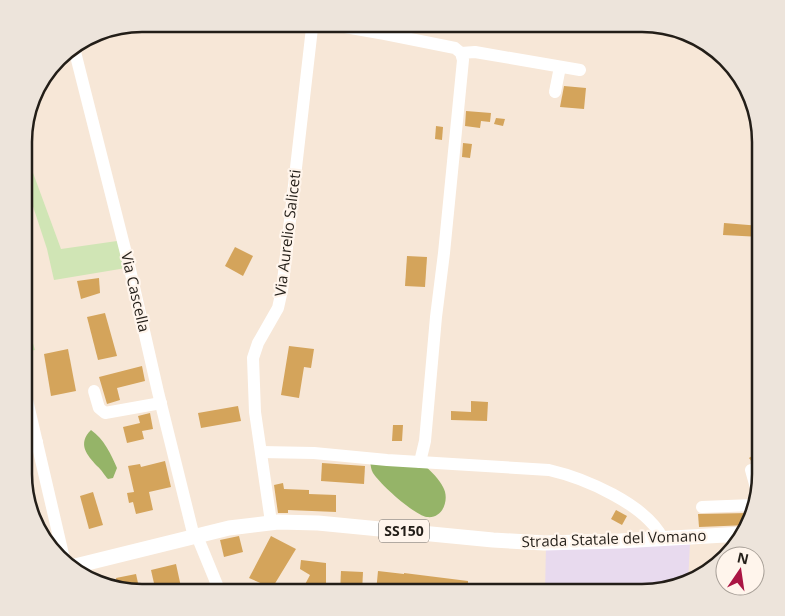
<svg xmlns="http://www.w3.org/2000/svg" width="785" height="616" viewBox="0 0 785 616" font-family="'Open Sans',sans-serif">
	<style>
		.industrial { fill: #e8daee }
		.green { fill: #d0e5b5 }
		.forest { fill: #95b468 }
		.building { fill: #d4a45b }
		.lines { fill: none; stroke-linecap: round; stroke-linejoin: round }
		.minor { stroke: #fff; stroke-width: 12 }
		.major { stroke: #fff; stroke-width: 15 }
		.labels { text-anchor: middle; stroke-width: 4.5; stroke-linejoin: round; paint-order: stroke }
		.shield { fill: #fff5ec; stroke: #655e58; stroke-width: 1 }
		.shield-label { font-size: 14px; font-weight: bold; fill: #231e18 }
		.street-label { font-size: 15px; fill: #231e18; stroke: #fff5ec }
		.rim { fill: none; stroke: #231e18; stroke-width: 2.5 }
	</style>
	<rect width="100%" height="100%" fill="#f7e7d7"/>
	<polygon class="industrial" points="690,543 688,583 642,592 545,592 546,546"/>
	<g class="green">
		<polygon points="25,151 61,249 117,241 126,268 54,280 47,249 25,182"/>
		<polygon points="24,314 35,350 24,352"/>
	</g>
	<g class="forest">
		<path d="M91,430C104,439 111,454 117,468L113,478L108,479C104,475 102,470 97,466C87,455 77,444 91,430Z"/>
		<path d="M370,462L425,466C432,472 439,479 443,487C450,499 443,519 427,517C414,515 381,485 373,473C371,470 371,466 370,462Z"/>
	</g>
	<g class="building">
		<polygon points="564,86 586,88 584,109 560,107"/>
		<polygon points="466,111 491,113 490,122 481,121 480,128 465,126"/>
		<polygon points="496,118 505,119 503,126 494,124"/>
		<polygon points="436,126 443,127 442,140 435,139"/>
		<polygon points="463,143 472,144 470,158 462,157"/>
		<polygon points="724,223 761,226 761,237 723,235"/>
		<polygon points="235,247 253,256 243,276 225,266"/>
		<polygon points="407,256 427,257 425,287 405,286"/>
		<polygon points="99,278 100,293 81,299 77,281"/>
		<polygon points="105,313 117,356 98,360 87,317"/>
		<polygon points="289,346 314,349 311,368 304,367 299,398 281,395"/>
		<polygon points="68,349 76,391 51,396 44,354"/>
		<polygon points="142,366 145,381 117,388 120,400 107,404 99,377"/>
		<polygon points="471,401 488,402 487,421 451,420 451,411 471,412"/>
		<polygon points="238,406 241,421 201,428 198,413"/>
		<polygon points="150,413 153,429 142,431 144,439 127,443 123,427 140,423 138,416"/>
		<polygon points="393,425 403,425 402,441 392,441"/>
		<polygon points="761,450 761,475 757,465 752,462 749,458"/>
		<polygon points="27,459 34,489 26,490 24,481 24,460"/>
		<polygon points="165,461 171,487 149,492 153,510 136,514 133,502 129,503 127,493 134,492 128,466 140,464 141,467"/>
		<polygon points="322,463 365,466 364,484 321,481"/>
		<polygon points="283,483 284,489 309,490 309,494 336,495 336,512 288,510 288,513 278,513 274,485"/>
		<polygon points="93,492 103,525 89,529 80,496"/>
		<polygon points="616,510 627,516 622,525 611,519"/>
		<polygon points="750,513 753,515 748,525 699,527 698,514"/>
		<polygon points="239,536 243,552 224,557 220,540"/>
		<polygon points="271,536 296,549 271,590 265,585 249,578"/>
		<polygon points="301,560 326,563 326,592 301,592 310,575 300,569"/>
		<polygon points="176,564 181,587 156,592 151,570"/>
		<polygon points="341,571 363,572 362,592 340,592"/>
		<polygon points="378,571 404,574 404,573 468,581 468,592 376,592"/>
		<polygon points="136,574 140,592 118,588 116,578"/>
	</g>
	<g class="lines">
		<g class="minor">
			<polyline points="345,27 385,34 455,48 461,53 463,60 444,253 436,317 425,441 420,462"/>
			<polyline points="74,48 129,265 158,392 194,537"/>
			<polyline points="461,53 475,52 580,70"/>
			<polyline points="555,92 560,67"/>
			<polyline points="24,387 65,563"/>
			<polyline points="94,391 99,408 105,413 161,403"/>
			<polyline points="24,445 37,442"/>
			<path d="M261,452L314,453L387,460L549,470C584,478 646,504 663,539"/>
			<polyline points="751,470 758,495"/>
			<polyline points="702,507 753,505 755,507"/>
			<polyline points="271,522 255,412 253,358 258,343 278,308 282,290 312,28"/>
			<polyline points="197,536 220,592"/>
			<polyline points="232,592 239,590 261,592"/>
		</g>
		<polyline class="major" points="71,567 229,528 278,522 318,523 493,540 544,543 620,541 743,534"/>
	</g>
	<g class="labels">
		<rect class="shield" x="379" y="519.5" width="50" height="23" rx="4"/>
		<g class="shield-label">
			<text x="404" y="536">SS150</text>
		</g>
		<g class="street-label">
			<text transform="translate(288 233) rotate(-83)" y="5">Via Aurelio Saliceti</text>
			<text transform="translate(135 292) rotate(77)" y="5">Via Cascella</text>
			<text transform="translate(614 539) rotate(-2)" y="5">Strada Statale del Vomano</text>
		</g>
	</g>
	<path d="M0 0H785V616H0ZM142 32H642A110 110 0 0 1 752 142V474A110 110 0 0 1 642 584H142A110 110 0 0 1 32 474V142A110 110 0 0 1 142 32Z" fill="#ede4db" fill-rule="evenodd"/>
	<path class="rim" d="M142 32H642A110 110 0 0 1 752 142V474A110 110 0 0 1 642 584H142A110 110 0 0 1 32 474V142A110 110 0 0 1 142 32Z"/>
	<g transform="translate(740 571) rotate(13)"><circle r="24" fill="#fff5ec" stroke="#a79f97"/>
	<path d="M0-4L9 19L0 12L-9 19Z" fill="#aa1543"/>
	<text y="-8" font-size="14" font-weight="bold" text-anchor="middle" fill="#231e18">N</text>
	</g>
</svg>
